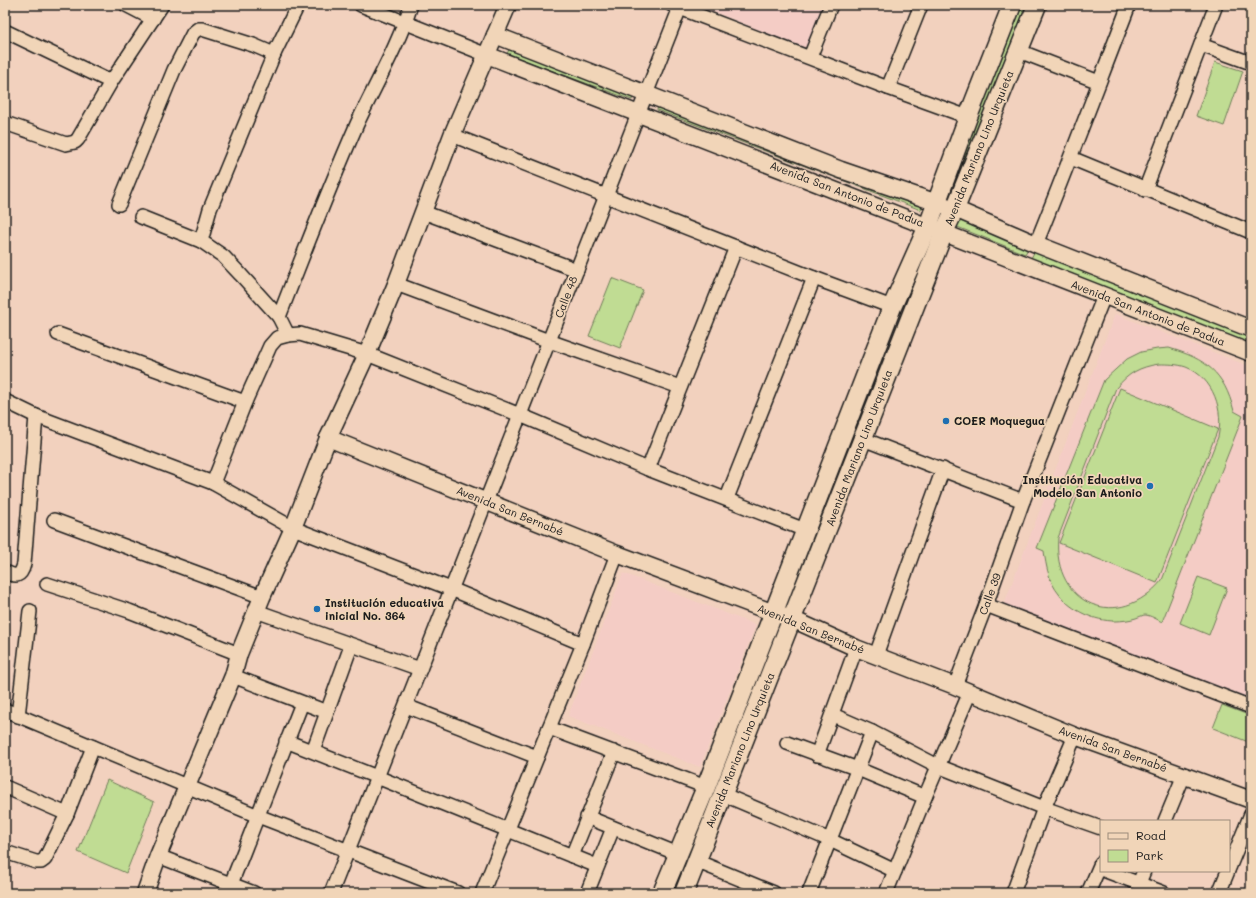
<svg xmlns="http://www.w3.org/2000/svg" width="1256" height="898" viewBox="0 0 1256 898" font-family="Mali,sans-serif">
	<style>
		.built { fill: #f4ccc5 }
		.green { fill: #c0dc93; stroke: #6e7c58; fill-rule: evenodd }
		.lines { fill: none; stroke-linecap: round; stroke-linejoin: round }
		.minor-casing { stroke: #1c1c1c; stroke-width: 16 }
		.tertiary-casing { stroke: #1c1c1c; stroke-width: 19 }
		.secondary-casing { stroke: #1c1c1c; stroke-width: 21 }
		.minor { stroke: #f1d5b8; stroke-width: 13 }
		.tertiary { stroke: #f1d5b8; stroke-width: 16 }
		.secondary { stroke: #f1d5b8; stroke-width: 18 }
		.poi-dot { fill: #1f6fb2; stroke: #f1d5b8; stroke-width: 1.5 }
		.labels { text-anchor: middle; stroke-width: 3.5; stroke-linejoin: round; paint-order: stroke }
		.street-label { font-size: 11px; fill: #1c1c1c; stroke: #f1d5b8 }
		.poi-label { font-size: 11px; font-weight: bold; fill: #1c1c1c; stroke: #f1d5b8; text-anchor: start }
	</style>
	<rect width="100%" height="100%" fill="#f2d1be"/>
	<filter id="ink" filterUnits="userSpaceOnUse"><feTurbulence type="fractalNoise" baseFrequency=".025" numOctaves="2"/><feDisplacementMap in="SourceGraphic" scale="8" xChannelSelector="R" yChannelSelector="G"/><feConvolveMatrix kernelMatrix="1 2 1 2 8 2 1 2 1" color-interpolation-filters="sRGB"/></filter>
	<g filter="url(#ink)">
		<g class="built">
			<polygon points="697,5 823,5 824,6 805,48"/>
			<polygon points="1115,314 1251,367 1251,700 1004,604"/>
			<polygon points="623,573 756,625 700,767 568,716"/>
		</g>
		<g class="green">
			<polygon points="1021,5 1030,5 954,195 946,192"/>
			<polygon points="510,47 634,94 632,100 507,54"/>
			<polygon points="1215,62 1243,71 1224,126 1196,116"/>
			<polygon points="658,105 924,204 921,210 657,110"/>
			<polygon points="958,216 1029,247 1025,254 955,226"/>
			<polygon points="1036,249 1251,335 1251,344 1031,258"/>
			<polygon points="612,278 643,290 620,348 589,336"/>
			<path d="M1169,348C1206,359 1224,372 1234,411L1243,416L1162,622C1158,620 1150,615 1145,615C1143,615 1139,617 1136,618C1130,620 1122,621 1115,621C1095,621 1071,611 1059,594C1049,582 1046,566 1044,551L1037,548L1104,380L1127,359L1141,352L1157,349ZM1159,364C1168,364 1177,364 1186,367C1214,378 1224,411 1218,437L1162,580C1119,633 1052,605 1058,538L1116,388C1129,373 1139,367 1159,364Z"/>
			<polygon points="1120,388 1218,429 1157,583 1059,543"/>
			<polygon points="1198,577 1227,588 1209,635 1180,623"/>
			<polygon points="1222,705 1251,716 1251,743 1213,728"/>
			<polygon points="107,780 154,802 126,873 78,852"/>
		</g>
		<g class="lines">
			<g class="minor-casing">
				<g id="minor">
					<polyline points="126,5 153,19"/>
					<polyline points="361,5 487,55"/>
					<polyline points="672,5 888,88 968,117"/>
					<polyline points="5,31 111,82"/>
					<polyline points="1201,45 1251,63"/>
					<polyline points="1019,51 1099,82"/>
					<polyline points="810,57 831,5"/>
					<polyline points="888,88 921,5"/>
					<polyline points="5,123 66,144 75,142 78,139 111,82 162,5"/>
					<polyline points="452,135 814,278 892,307"/>
					<polyline points="1071,158 1251,232"/>
					<polyline points="1145,190 1216,5"/>
					<polyline points="119,204 174,70 193,33 198,29 202,29 253,45 274,54"/>
					<polyline points="423,212 577,270"/>
					<polyline points="141,217 201,241"/>
					<path d="M1036,244C1068,165 1098,85 1129,5"/>
					<polyline points="396,284 549,341 680,387"/>
					<path d="M279,317C304,252 329,188 357,124C375,85 398,46 411,5"/>
					<polyline points="58,334 245,402"/>
					<polyline points="288,335 279,317 241,275 223,256 201,241 210,209 274,54 298,5"/>
					<polyline points="5,401 36,416 213,483 293,528 451,589 583,644"/>
					<polyline points="863,439 1023,501"/>
					<polyline points="648,469 736,247"/>
					<polyline points="213,483 245,402 270,346 277,338 288,335 300,334 367,354 520,415 648,469 805,530"/>
					<polyline points="727,498 814,278"/>
					<polyline points="54,520 262,597"/>
					<path d="M5,572C16,577 21,577 24,564L36,416"/>
					<polyline points="47,584 129,611 239,654"/>
					<polyline points="986,605 1251,707"/>
					<polyline points="256,611 420,669"/>
					<polyline points="876,655 943,469"/>
					<polyline points="233,676 327,712"/>
					<polyline points="955,686 986,605 1023,501 1104,296"/>
					<polyline points="406,706 537,757"/>
					<polyline points="5,710 258,816 458,893"/>
					<polyline points="833,715 872,732 938,766 1044,808 1101,828"/>
					<polyline points="18,716 30,611"/>
					<polyline points="549,728 706,787"/>
					<polyline points="286,741 377,777 597,866"/>
					<polyline points="787,743 858,769 925,797"/>
					<polyline points="313,751 351,646"/>
					<polyline points="817,755 856,648"/>
					<polyline points="5,787 67,814"/>
					<polyline points="722,794 830,840 895,871"/>
					<polyline points="587,817 678,854"/>
					<polyline points="1165,821 1184,775"/>
					<polyline points="5,852 36,862 41,862 45,859 67,814 93,747"/>
					<polyline points="158,856 254,893"/>
					<polyline points="572,856 614,752"/>
					<polyline points="696,861 774,893"/>
					<polyline points="1229,868 1251,814"/>
					<polyline points="1106,871 1164,893"/>
					<polyline points="1139,883 1144,871"/>
					<polyline points="231,884 302,703"/>
					<polyline points="331,893 420,669 681,5"/>
					<polyline points="482,893 583,644 617,554"/>
					<polyline points="587,893 613,828"/>
					<polyline points="809,893 872,732"/>
					<polyline points="886,893 925,797 970,692"/>
					<polyline points="1013,893 1044,808 1075,736"/>
					<polyline points="1088,893 1101,863"/>
					<polyline points="1219,893 1228,871"/>
				</g>
			</g>
			<g class="tertiary-casing">
				<g id="tertiary">
					<polyline points="495,35 841,170 955,209 1036,244 1251,329"/>
					<path d="M487,55C742,154 996,253 1251,353"/>
					<polyline points="328,438 617,554 774,613 792,619 856,648 955,686 1075,736 1251,800"/>
					<polyline points="145,893 158,856 233,676 239,654 262,597 293,528 328,438 367,354 396,284 452,135 508,5"/>
				</g>
			</g>
			<g class="secondary-casing">
				<g id="secondary">
					<polyline points="662,893 706,787 892,307 928,226 968,117 1012,5"/>
					<polyline points="684,893 944,232 955,209 1037,5"/>
				</g>
			</g>
			<use href="#minor" class="minor"/>
			<use href="#tertiary" class="tertiary"/>
			<use href="#secondary" class="secondary"/>
		</g>
	</g>
	<g class="poi-dot">
		<circle cx="946" cy="421" r="4"/>
		<circle cx="1150" cy="486" r="4"/>
		<circle cx="317" cy="609" r="4"/>
	</g>
	<g class="labels">
		<g class="street-label">
			<text transform="translate(979 148) rotate(-68)" y="4">Avenida Mariano Lino Urquieta</text>
			<text transform="translate(847 194) rotate(21)" y="4">Avenida San Antonio de Padua</text>
			<text transform="translate(566 297) rotate(-69)" y="4">Calle 48</text>
			<text transform="translate(1148 313) rotate(21)" y="4">Avenida San Antonio de Padua</text>
			<text transform="translate(859 448) rotate(-69)" y="4">Avenida Mariano Lino Urquieta</text>
			<text transform="translate(510 511) rotate(22)" y="4">Avenida San Bernabé</text>
			<text transform="translate(990 594) rotate(-70)" y="4">Calle 39</text>
			<text transform="translate(811 629) rotate(22)" y="4">Avenida San Bernabé</text>
			<text transform="translate(1113 749) rotate(20)" y="4">Avenida San Bernabé</text>
			<text transform="translate(740 750) rotate(-68)" y="4">Avenida Mariano Lino Urquieta</text>
		</g>
		<g class="poi-label">
			<text x="954" y="425">COER Moquegua</text>
			<text x="1142" y="484" text-anchor="end">Institución Educativa<tspan x="1142" dy="13">Modelo San Antonio</tspan></text>
			<text x="325" y="607">Institución educativa<tspan x="325" dy="13">inicial No. 364</tspan></text>
		</g>
	</g>
	<rect width="1256" height="898" fill="none" stroke="#f1d5b8" stroke-width="20"/>
	<rect x="10" y="10" width="1236" height="878" fill="none" stroke="#1c1c1c" stroke-width="1.5" filter="url(#ink)"/>
	<rect x="1100" y="820" width="130" height="52" fill="#f1d5b8" stroke="#9c8b7a"/>
	<rect x="1108" y="833" width="20" height="6" fill="#f1d5b8" stroke="#9c8b7a"/>
	<text x="1136" y="840" font-size="12" fill="#1c1c1c">Road</text>
	<rect x="1108" y="850" width="20" height="12" fill="#c0dc93" stroke="#9c8b7a"/>
	<text x="1136" y="860" font-size="12" fill="#1c1c1c">Park</text>
</svg>
